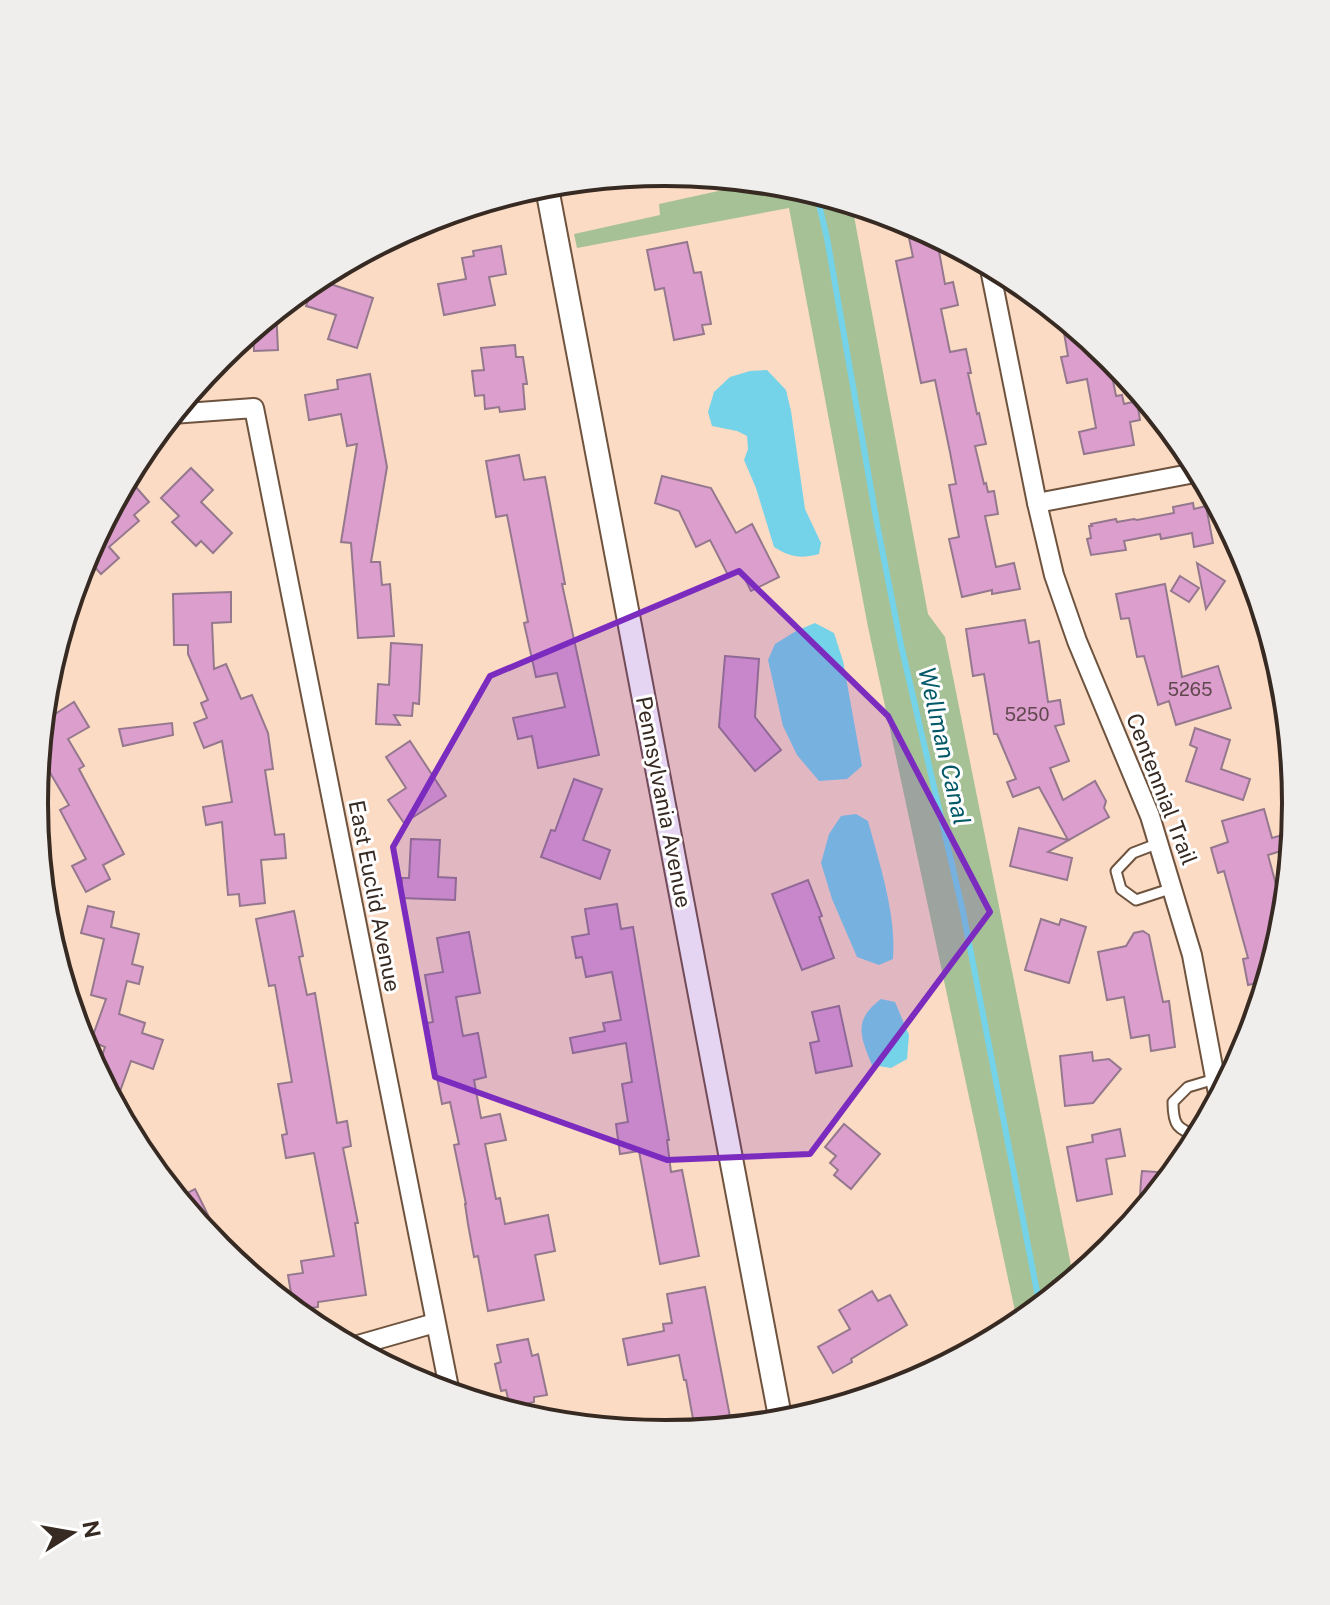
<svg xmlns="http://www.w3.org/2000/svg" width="1330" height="1605" viewBox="0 0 1330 1605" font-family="'Public Sans',sans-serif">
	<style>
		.green { fill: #a6c196 }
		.water { fill: #75d3e9 }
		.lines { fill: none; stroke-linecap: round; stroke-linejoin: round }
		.stream { stroke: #75d3e9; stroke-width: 6 }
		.building { fill: #db9ecd; stroke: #95788e; stroke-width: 2 }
		.service-casing { stroke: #6e533f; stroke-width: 13 }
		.minor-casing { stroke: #6e533f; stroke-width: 22 }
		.tertiary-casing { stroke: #6e533f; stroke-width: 26 }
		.service { stroke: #fff; stroke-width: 9 }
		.minor { stroke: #fff; stroke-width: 18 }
		.tertiary { stroke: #fff; stroke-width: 22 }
		.marked { fill: #7b2cbf; fill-opacity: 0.2; stroke: #7b2cbf; stroke-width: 6; stroke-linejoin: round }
		.labels { text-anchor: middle; stroke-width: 6; stroke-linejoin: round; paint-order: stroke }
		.number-label { font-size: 18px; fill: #60474d }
		.street-label { font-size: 22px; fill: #372a22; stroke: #fff }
		.water-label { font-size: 24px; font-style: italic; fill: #035968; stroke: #fff }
		.rim { fill: none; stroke: #372a22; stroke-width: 4 }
	</style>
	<rect width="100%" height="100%" fill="#fbdbc4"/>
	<polygon class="green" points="764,181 789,184 841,200 844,215 854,216 928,614 945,637 1074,1280 1018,1325 868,627 789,208 577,248 574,234 660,215 659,204"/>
	<g class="water">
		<path d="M767,370L786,390L791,411L805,509L821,543L819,554C800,559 790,557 774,547L756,488L744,460L748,449L747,436L737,431L712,426L708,412L714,392L730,377L750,371Z"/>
		<polygon points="815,623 834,633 843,661 862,766 847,779 819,781 797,755 783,726 768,660 775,644 796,631"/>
		<path d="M856,814L868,821C879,862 897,916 893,959L879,965L857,957L832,899L821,863L829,834L841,816Z"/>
		<path d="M881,999L895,1002L909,1035L907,1059L891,1068L872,1065C860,1036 853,1020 881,999Z"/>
	</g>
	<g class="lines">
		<polyline class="stream" points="816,192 827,238 878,529 901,645 963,912 1040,1307"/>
	</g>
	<g class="building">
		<polygon points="905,219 936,235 945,284 953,282 958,305 941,309 950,352 966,349 971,373 968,373 977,414 979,413 986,444 975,446 984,484 986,483 988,492 994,491 998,514 985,516 996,567 1014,563 1020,589 992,594 992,590 962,597 949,539 959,537 949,485 956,484 950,452 935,380 921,383 896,261 913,257"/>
		<polygon points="687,242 694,273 701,272 711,324 702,325 704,334 674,340 664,288 655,290 647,250"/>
		<polygon points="501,246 506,274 489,277 495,305 444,315 438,284 466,279 462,258 474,256 473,251"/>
		<polygon points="315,279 373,298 357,348 328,339 336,315 306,306"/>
		<polygon points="276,309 278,350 254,351 253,328"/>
		<polygon points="1061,315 1093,342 1096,357 1108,355 1116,396 1122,395 1124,404 1137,401 1140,420 1130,422 1134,445 1084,454 1079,432 1096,428 1087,379 1067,383 1061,357 1068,356"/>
		<polygon points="515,345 516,357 523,357 527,384 523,384 525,409 500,412 499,407 485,409 484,395 475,396 472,371 484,370 481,348"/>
		<polygon points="370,374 387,467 371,562 380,562 382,585 390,584 394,636 358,638 351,543 341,542 357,444 347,446 341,414 309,420 305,395 338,389 337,380"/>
		<polygon points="519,455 524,480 545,477 565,584 562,584 599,755 538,768 532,736 518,739 513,718 565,707 557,673 536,677 524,623 528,622 507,515 496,517 486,461"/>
		<polygon points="191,468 213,490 201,502 232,533 213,553 201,541 196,546 172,522 179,516 161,498"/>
		<polygon points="662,476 711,488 736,533 752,524 779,577 751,591 741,571 729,577 710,540 696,547 679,511 655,503"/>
		<polygon points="127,477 149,502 134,515 139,521 109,547 119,558 101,574 91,563 78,574 82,561"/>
		<polygon points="1193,503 1194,509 1206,506 1213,543 1194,547 1192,533 1161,539 1160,534 1124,541 1126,550 1091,555 1087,539 1091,538 1089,526 1092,526 1091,524 1116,519 1117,522 1134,519 1137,520 1174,513 1173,507"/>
		<polygon points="1197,563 1225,581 1206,609"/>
		<polygon points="1180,576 1199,588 1189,602 1171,591"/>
		<polygon points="1165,584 1182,677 1218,666 1231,708 1176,725 1169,701 1158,705 1144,656 1137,657 1129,618 1121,619 1116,594"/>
		<polygon points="231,592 231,622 212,623 214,669 226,664 241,699 252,695 268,733 273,769 265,770 275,835 284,834 286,858 261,860 265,903 240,906 239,894 228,895 222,822 206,825 203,807 232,802 222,741 204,748 194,723 207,718 201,703 208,700 188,654 188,645 174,645 173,594"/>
		<polygon points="1025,620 1029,643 1039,641 1048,702 1060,700 1064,724 1055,726 1069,761 1050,768 1063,800 1095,781 1106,801 1104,808 1109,817 1048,852 1072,858 1067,880 1010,866 1019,828 1068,840 1039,787 1013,797 1007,782 1016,779 997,734 994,734 984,674 973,676 966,629"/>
		<polygon points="391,643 422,645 419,704 413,703 412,716 394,715 400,725 376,724 378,684 389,685"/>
		<polygon points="725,656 759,659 755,717 781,750 755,771 719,727"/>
		<polygon points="44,697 55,714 74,702 89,727 68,739 84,766 79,769 124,854 103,865 110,879 86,892 72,866 86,859 60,810 69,805 39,754"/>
		<polygon points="172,723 173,735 123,746 119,729"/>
		<polygon points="1195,728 1230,740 1221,769 1250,779 1243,800 1186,781 1197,748 1190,745"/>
		<polygon points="410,741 446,796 404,823 388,800 406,788 386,757"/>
		<polygon points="574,779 602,789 583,840 610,850 600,879 541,857 551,830 555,831"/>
		<polygon points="1264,809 1272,838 1293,832 1291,848 1268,855 1278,892 1276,892 1284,926 1267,981 1248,985 1243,959 1248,958 1224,871 1218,873 1211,848 1228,842 1222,821"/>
		<polygon points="411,839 440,840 438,877 456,878 455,900 401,898 402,878 409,878"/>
		<polygon points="808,880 822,916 819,917 834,958 802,970 772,894"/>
		<polygon points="617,904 621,929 633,927 669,1140 667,1140 671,1172 682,1170 699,1256 660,1264 639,1151 620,1154 616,1124 628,1122 622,1084 632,1082 626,1043 573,1053 570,1038 605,1031 603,1023 621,1020 612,972 586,977 582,957 576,958 572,937 589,934 585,909"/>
		<polygon points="88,906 114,912 111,927 139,934 132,964 143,967 139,984 127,981 119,1014 145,1023 142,1033 163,1040 153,1069 131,1061 115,1105 97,1071 105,1047 91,1041 106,999 91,995 104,939 81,933"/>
		<polygon points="294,911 303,956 299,957 307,995 315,993 337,1123 347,1121 351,1146 343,1148 358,1223 355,1223 366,1295 318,1302 318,1307 294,1311 288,1275 303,1273 301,1261 334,1256 314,1153 286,1158 282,1135 287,1134 278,1084 292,1082 275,985 269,986 256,919"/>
		<polygon points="1041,919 1059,925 1061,919 1086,927 1069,983 1025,970"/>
		<polygon points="1143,931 1149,935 1163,1002 1169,1001 1175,1047 1151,1051 1149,1035 1131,1038 1124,997 1107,1000 1098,952 1126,946 1134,933"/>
		<polygon points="469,932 480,993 456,997 463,1036 478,1033 486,1077 474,1080 481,1118 500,1114 506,1140 485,1144 496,1199 500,1198 505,1224 548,1215 555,1251 535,1255 544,1300 488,1311 478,1256 474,1257 468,1224 465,1204 466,1204 454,1145 459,1144 450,1102 442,1104 427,1023 433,1022 425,975 443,972 437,938"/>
		<polygon points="839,1006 852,1066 816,1073 810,1043 819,1041 812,1012"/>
		<polygon points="1092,1052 1093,1061 1109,1059 1121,1069 1093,1103 1065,1106 1060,1056"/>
		<polygon points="844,1124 880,1154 851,1189 834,1175 838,1170 830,1163 836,1156 825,1147"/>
		<polygon points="1120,1129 1125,1156 1106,1159 1112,1194 1077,1201 1067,1147 1093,1142 1092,1135"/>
		<polygon points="1142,1171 1173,1173 1139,1214 1141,1180"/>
		<polygon points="195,1189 220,1239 214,1243 177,1198"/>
		<polygon points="705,1287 732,1427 695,1430 686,1380 684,1380 679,1355 628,1365 623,1339 664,1331 663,1324 672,1323 667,1294"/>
		<polygon points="872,1291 878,1301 890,1295 907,1325 851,1359 852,1362 833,1373 818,1347 850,1329 839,1310"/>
		<polygon points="528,1339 532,1356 538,1354 547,1395 534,1397 534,1402 510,1407 506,1390 501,1391 495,1364 501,1362 497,1345"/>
	</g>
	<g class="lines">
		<g class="service-casing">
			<g id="service">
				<polyline points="1159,843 1133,853 1116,871 1121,889 1136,900 1173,888"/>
				<path d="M1198,1137C1177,1128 1173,1126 1173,1102L1188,1087L1215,1079"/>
			</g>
		</g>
		<g class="minor-casing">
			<g id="minor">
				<polyline points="989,264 1037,503 1054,575 1077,641 1150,816 1192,955 1219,1099"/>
				<polyline points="172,414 254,408 450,1393"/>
				<polyline points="1037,503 1200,472"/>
				<polyline points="351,1347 435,1323"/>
			</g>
		</g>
		<g class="tertiary-casing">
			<polyline id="tertiary" points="546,183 781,1422"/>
		</g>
		<use href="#service" class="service"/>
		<use href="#minor" class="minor"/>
		<use href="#tertiary" class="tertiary"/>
	</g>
	<path class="marked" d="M739,571L888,716L990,912L810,1154L667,1160L435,1077L393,847L490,676Z"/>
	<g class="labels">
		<g class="number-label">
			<text x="1190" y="696">5265</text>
			<text x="1027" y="721">5250</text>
		</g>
		<g class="street-label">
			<text transform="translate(1162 789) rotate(69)" y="8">Centennial Trail</text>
			<text transform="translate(664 802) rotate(79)" y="8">Pennsylvania Avenue</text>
			<text transform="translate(375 896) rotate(79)" y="8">East Euclid Avenue</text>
		</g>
		<g class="water-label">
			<text transform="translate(944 746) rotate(77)" y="8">Wellman Canal</text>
		</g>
	</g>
	<path d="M0 0H1330V1605H0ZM48 803a617 617 0 1 1 1234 0a617 617 0 1 1-1234 0Z" fill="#efeeed" fill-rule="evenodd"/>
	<path class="rim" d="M48 803a617 617 0 1 1 1234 0a617 617 0 1 1-1234 0Z"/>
	<g transform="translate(72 1533) rotate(79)" stroke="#ffffff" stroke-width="6" paint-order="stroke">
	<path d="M0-6L14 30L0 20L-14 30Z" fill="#372a22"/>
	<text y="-12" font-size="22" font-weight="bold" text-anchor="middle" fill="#372a22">N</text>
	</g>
</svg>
